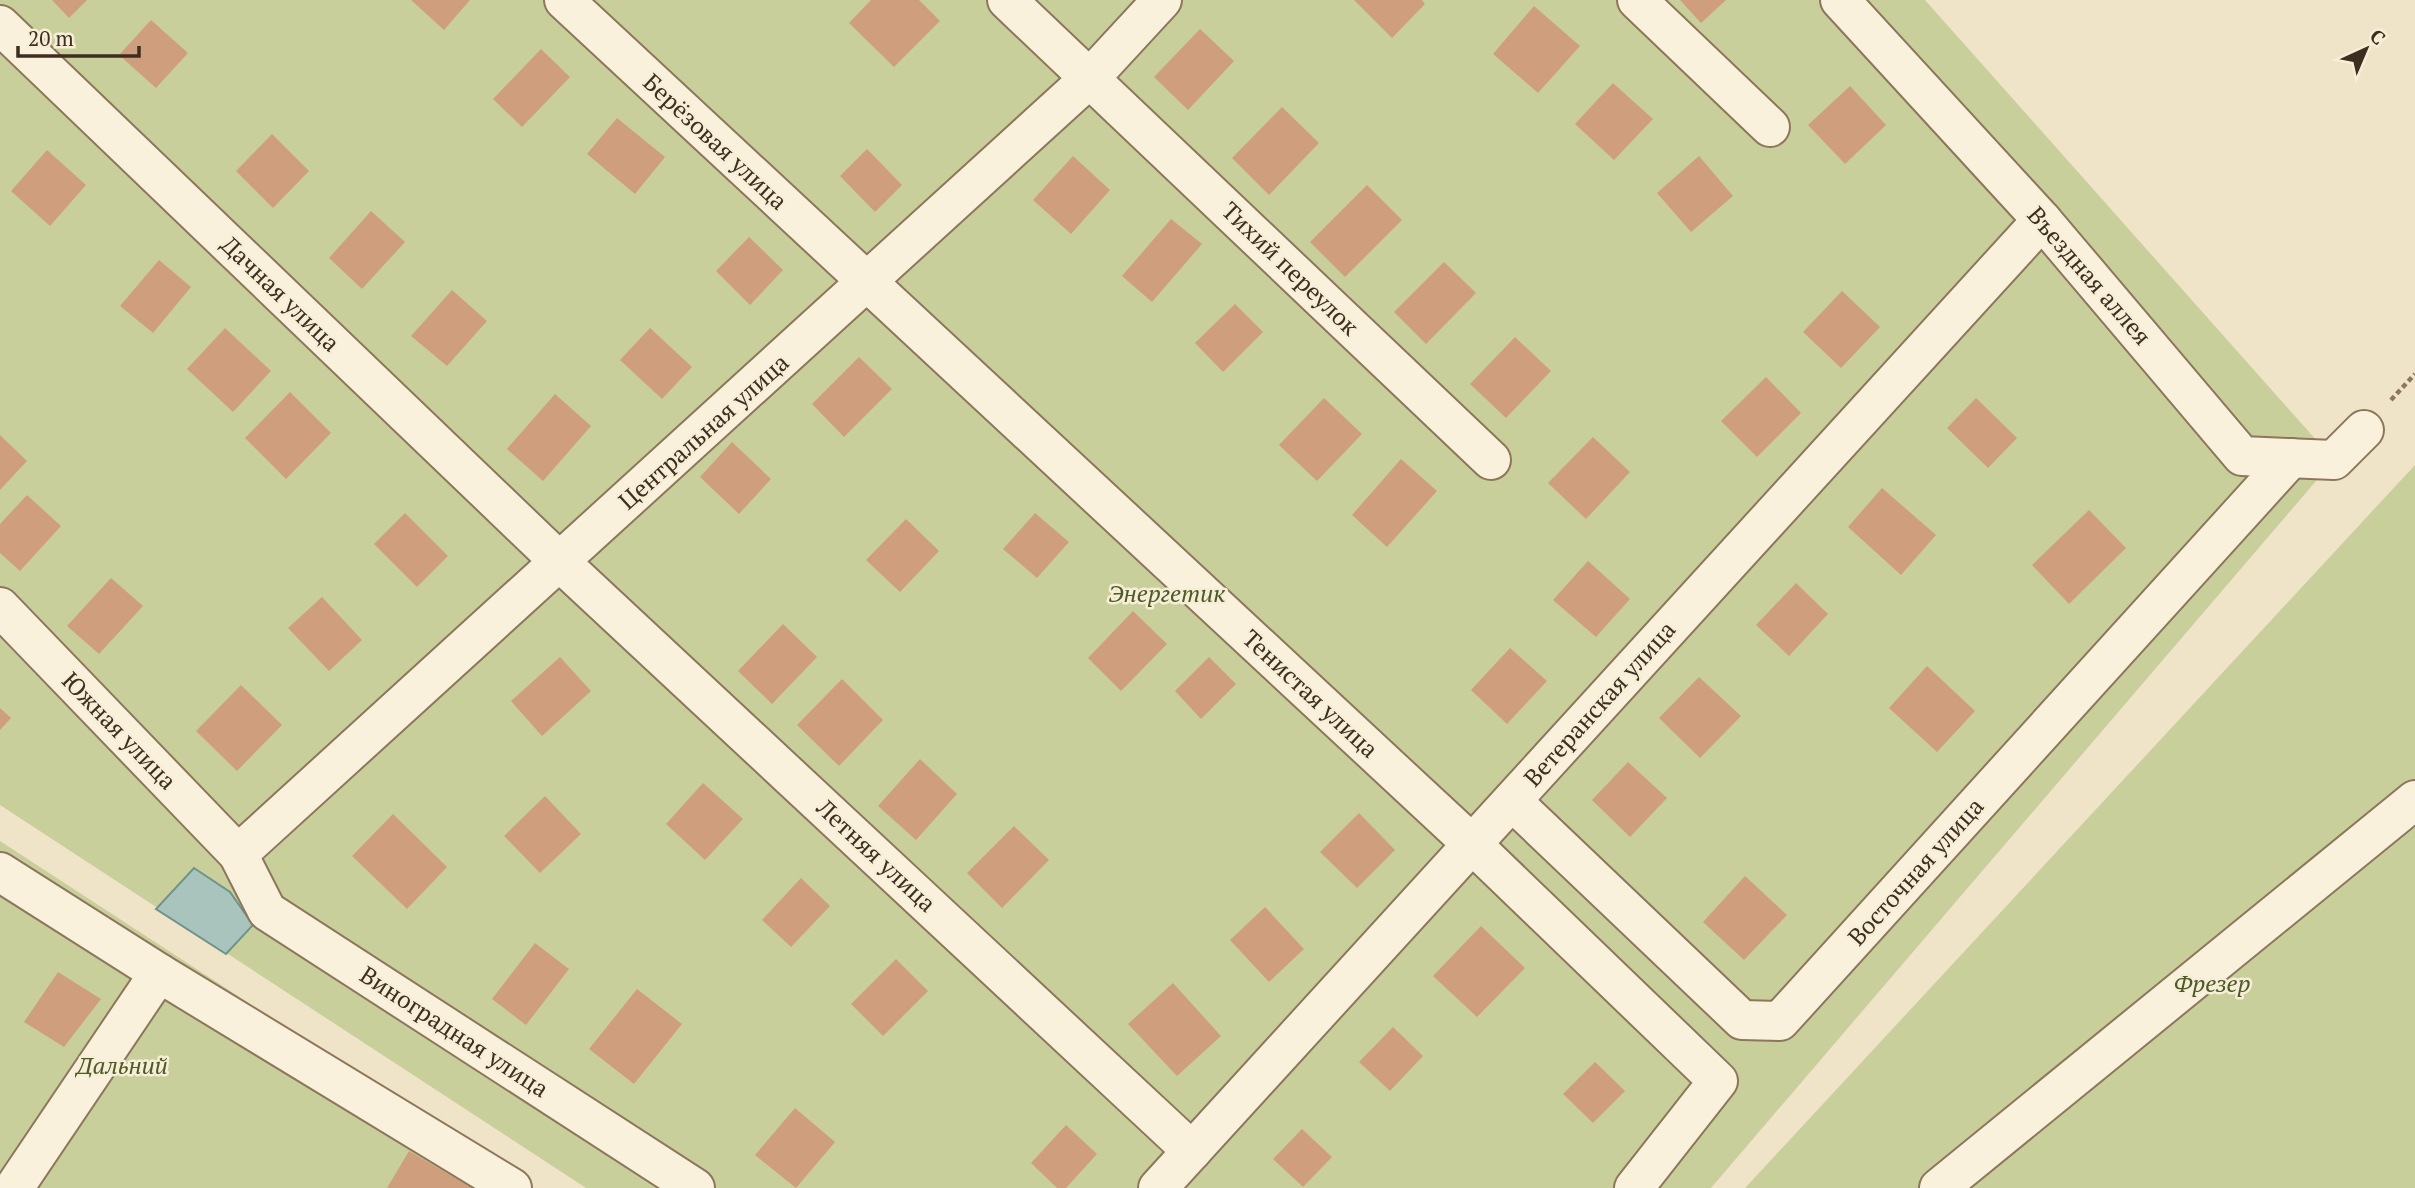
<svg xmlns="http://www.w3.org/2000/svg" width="2415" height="1188" viewBox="0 0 2415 1188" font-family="'PT Serif',serif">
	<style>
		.green { fill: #c9cf9b }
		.water { fill: #a9c4bc; stroke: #6f938a; stroke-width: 2 }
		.building { fill: #cf9f7d }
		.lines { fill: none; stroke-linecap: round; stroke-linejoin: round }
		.minor-casing { stroke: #8d765c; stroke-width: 42 }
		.path { stroke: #8d765c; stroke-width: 4.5; stroke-dasharray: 5 3.5; stroke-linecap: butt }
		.minor { stroke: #faf1dc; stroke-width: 38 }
		.labels { text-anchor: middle; stroke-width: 5; stroke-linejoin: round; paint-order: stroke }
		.street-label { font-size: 24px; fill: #3d2e20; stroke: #f7eed8 }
		.park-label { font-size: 24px; font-style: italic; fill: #4d5a26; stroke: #f7eed8 }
	</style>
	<rect width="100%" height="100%" fill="#f0e4c8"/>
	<g class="green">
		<polygon points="0,0 1925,0 2334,460 1711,1188 586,1188 0,805"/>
		<polygon points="2415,465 2415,1188 1745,1188"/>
		<polygon points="0,841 533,1188 0,1188"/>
	</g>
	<polygon class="water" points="194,868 230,892 253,925 226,954 156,909"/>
	<g class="building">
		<polygon points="52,0 87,0 69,18"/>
		<polygon points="411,0 470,0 444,30"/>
		<polygon points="871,0 919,0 940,21 894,67 849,23"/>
		<polygon points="1354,0 1422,0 1425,4 1392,38"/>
		<polygon points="1680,0 1726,0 1701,23"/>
		<polygon points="1534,6 1580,46 1538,93 1493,54"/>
		<polygon points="151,20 188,53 156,88 119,55"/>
		<polygon points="1200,29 1234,61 1188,110 1154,77"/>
		<polygon points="541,49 570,77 522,127 493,99"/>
		<polygon points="1613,83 1653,119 1614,160 1575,124"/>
		<polygon points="1850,86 1886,125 1845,164 1808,125"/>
		<polygon points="1282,107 1319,143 1269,195 1232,158"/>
		<polygon points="617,118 665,157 635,194 587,154"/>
		<polygon points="272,134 309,171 273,208 236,171"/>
		<polygon points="867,149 902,185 875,212 840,176"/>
		<polygon points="47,150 86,185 50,226 11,191"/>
		<polygon points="1073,156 1110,190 1071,234 1033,200"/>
		<polygon points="1699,156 1733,196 1691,232 1657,193"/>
		<polygon points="1367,185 1402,220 1345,277 1310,242"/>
		<polygon points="371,211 405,242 362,289 329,258"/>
		<polygon points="1171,219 1202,244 1152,302 1122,276"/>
		<polygon points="749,237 783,270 750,305 716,271"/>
		<polygon points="159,260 191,287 153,333 120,306"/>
		<polygon points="1444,262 1476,293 1426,344 1394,312"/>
		<polygon points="452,290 487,321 447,366 411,336"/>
		<polygon points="1842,291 1880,327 1841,368 1803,332"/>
		<polygon points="1235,304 1263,332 1223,372 1195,343"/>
		<polygon points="225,328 271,371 233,412 187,369"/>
		<polygon points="650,328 692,367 662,399 620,360"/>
		<polygon points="1515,337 1551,371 1506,418 1470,384"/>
		<polygon points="859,357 892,389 844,437 812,404"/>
		<polygon points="1766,377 1801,413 1757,457 1721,421"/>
		<polygon points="290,392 331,433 286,479 245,438"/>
		<polygon points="555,394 591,426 543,481 507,449"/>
		<polygon points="1324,398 1362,434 1317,481 1279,445"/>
		<polygon points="1976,398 2017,438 1988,468 1947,428"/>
		<polygon points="0,435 27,461 0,490"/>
		<polygon points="1593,437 1630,472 1586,519 1548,483"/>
		<polygon points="732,442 771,479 739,514 700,477"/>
		<polygon points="1401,459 1437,491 1387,547 1352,515"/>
		<polygon points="1882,488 1936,535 1901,575 1848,527"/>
		<polygon points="27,495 61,526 20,571 0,553 0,524"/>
		<polygon points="2089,510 2126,548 2069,604 2032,565"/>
		<polygon points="405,513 448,556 417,587 374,544"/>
		<polygon points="1035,513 1069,542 1037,578 1003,549"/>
		<polygon points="906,519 939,551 900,592 866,560"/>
		<polygon points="1588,561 1630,599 1596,637 1553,600"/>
		<polygon points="111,578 143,606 99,654 67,626"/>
		<polygon points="1796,583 1828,614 1789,656 1756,625"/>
		<polygon points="322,597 362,640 329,671 288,628"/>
		<polygon points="1133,611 1167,644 1121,691 1088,658"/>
		<polygon points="783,624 817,657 772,704 738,671"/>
		<polygon points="1510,648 1547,681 1507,724 1471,690"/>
		<polygon points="560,657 591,691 542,736 511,701"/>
		<polygon points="1209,657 1236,684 1201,719 1175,691"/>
		<polygon points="1927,666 1975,711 1937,752 1889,708"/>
		<polygon points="1699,677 1741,716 1700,758 1659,718"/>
		<polygon points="842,679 883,720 839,766 797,725"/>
		<polygon points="241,685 282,725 237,771 196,731"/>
		<polygon points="0,708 11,718 0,730"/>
		<polygon points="920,759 957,794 916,840 878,806"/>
		<polygon points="1628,762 1667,798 1630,837 1592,800"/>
		<polygon points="703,783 743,819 705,860 666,824"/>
		<polygon points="545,796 581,834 540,873 504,836"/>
		<polygon points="1359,813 1395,850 1357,888 1320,852"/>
		<polygon points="393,814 447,867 407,909 352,856"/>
		<polygon points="1014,826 1049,860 1002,908 967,873"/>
		<polygon points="1745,876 1787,915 1744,960 1703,922"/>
		<polygon points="801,878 830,906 791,947 762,920"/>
		<polygon points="1265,907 1304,949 1269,982 1230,940"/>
		<polygon points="1481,926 1525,968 1477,1017 1433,976"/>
		<polygon points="535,943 569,969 526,1025 492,999"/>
		<polygon points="896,959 928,991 883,1036 851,1004"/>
		<polygon points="58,972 101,999 64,1047 24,1022"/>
		<polygon points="1173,983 1221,1036 1177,1076 1128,1024"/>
		<polygon points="637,989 682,1024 634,1084 589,1049"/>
		<polygon points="1393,1027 1423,1056 1390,1091 1359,1062"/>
		<polygon points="1595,1062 1625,1091 1593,1123 1563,1094"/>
		<polygon points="795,1108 835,1142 796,1188 755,1155"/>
		<polygon points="1066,1125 1097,1154 1066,1188 1057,1188 1031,1163"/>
		<polygon points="1302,1129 1332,1157 1303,1187 1273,1159"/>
		<polygon points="409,1151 472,1188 387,1188"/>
	</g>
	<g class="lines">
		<g class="minor-casing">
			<g id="minor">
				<polyline points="564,0 1472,844 1718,1081 1634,1188"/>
				<polyline points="1007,0 1491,460"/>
				<polyline points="1637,0 1770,127"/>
				<polyline points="1840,0 2042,220 2242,456 2334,460 2364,430"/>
				<polyline points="0,25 560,562 1192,1151"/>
				<polyline points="0,607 238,854 267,911 695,1188"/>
				<polyline points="1512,801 1742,1020 1780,1021 2291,458"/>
				<polyline points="238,854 1090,78 1162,0"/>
				<polyline points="0,872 159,973 512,1188"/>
				<polyline points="14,1188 159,973"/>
				<polyline points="1158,1188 2042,220"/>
				<polyline points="1939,1188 2415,800"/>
			</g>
		</g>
		<polyline class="path" points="2391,400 2415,374"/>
		<use href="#minor" class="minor"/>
	</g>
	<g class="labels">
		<g class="street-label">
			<text transform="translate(715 142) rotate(43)" y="8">Берёзовая улица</text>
			<text transform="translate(1290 269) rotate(44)" y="8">Тихий переулок</text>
			<text transform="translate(2089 276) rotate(49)" y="8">Въездная аллея</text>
			<text transform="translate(280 294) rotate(44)" y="8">Дачная улица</text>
			<text transform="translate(704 432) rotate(-42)" y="8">Центральная улица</text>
			<text transform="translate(1310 694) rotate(43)" y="8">Тенистая улица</text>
			<text transform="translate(1600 704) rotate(-48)" y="8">Ветеранская улица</text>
			<text transform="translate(119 731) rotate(46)" y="8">Южная улица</text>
			<text transform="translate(876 856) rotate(43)" y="8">Летняя улица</text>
			<text transform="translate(1916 872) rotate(-48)" y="8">Восточная улица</text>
			<text transform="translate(454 1032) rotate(33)" y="8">Виноградная улица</text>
		</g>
		<g class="park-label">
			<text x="1167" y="602">Энергетик</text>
			<text x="2212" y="992">Фрезер</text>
			<text x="122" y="1074">Дальний</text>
		</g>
	</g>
	<g transform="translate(2366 49) rotate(44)" stroke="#f7eed8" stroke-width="5" paint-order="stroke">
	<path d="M0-5L12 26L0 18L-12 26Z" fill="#3d2e20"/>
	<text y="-10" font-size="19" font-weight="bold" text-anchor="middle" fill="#3d2e20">С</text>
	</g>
	<path d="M18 46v10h121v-10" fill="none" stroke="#3d2e20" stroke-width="3.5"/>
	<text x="28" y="46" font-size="21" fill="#3d2e20" stroke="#f7eed8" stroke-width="5" paint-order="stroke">20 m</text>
</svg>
